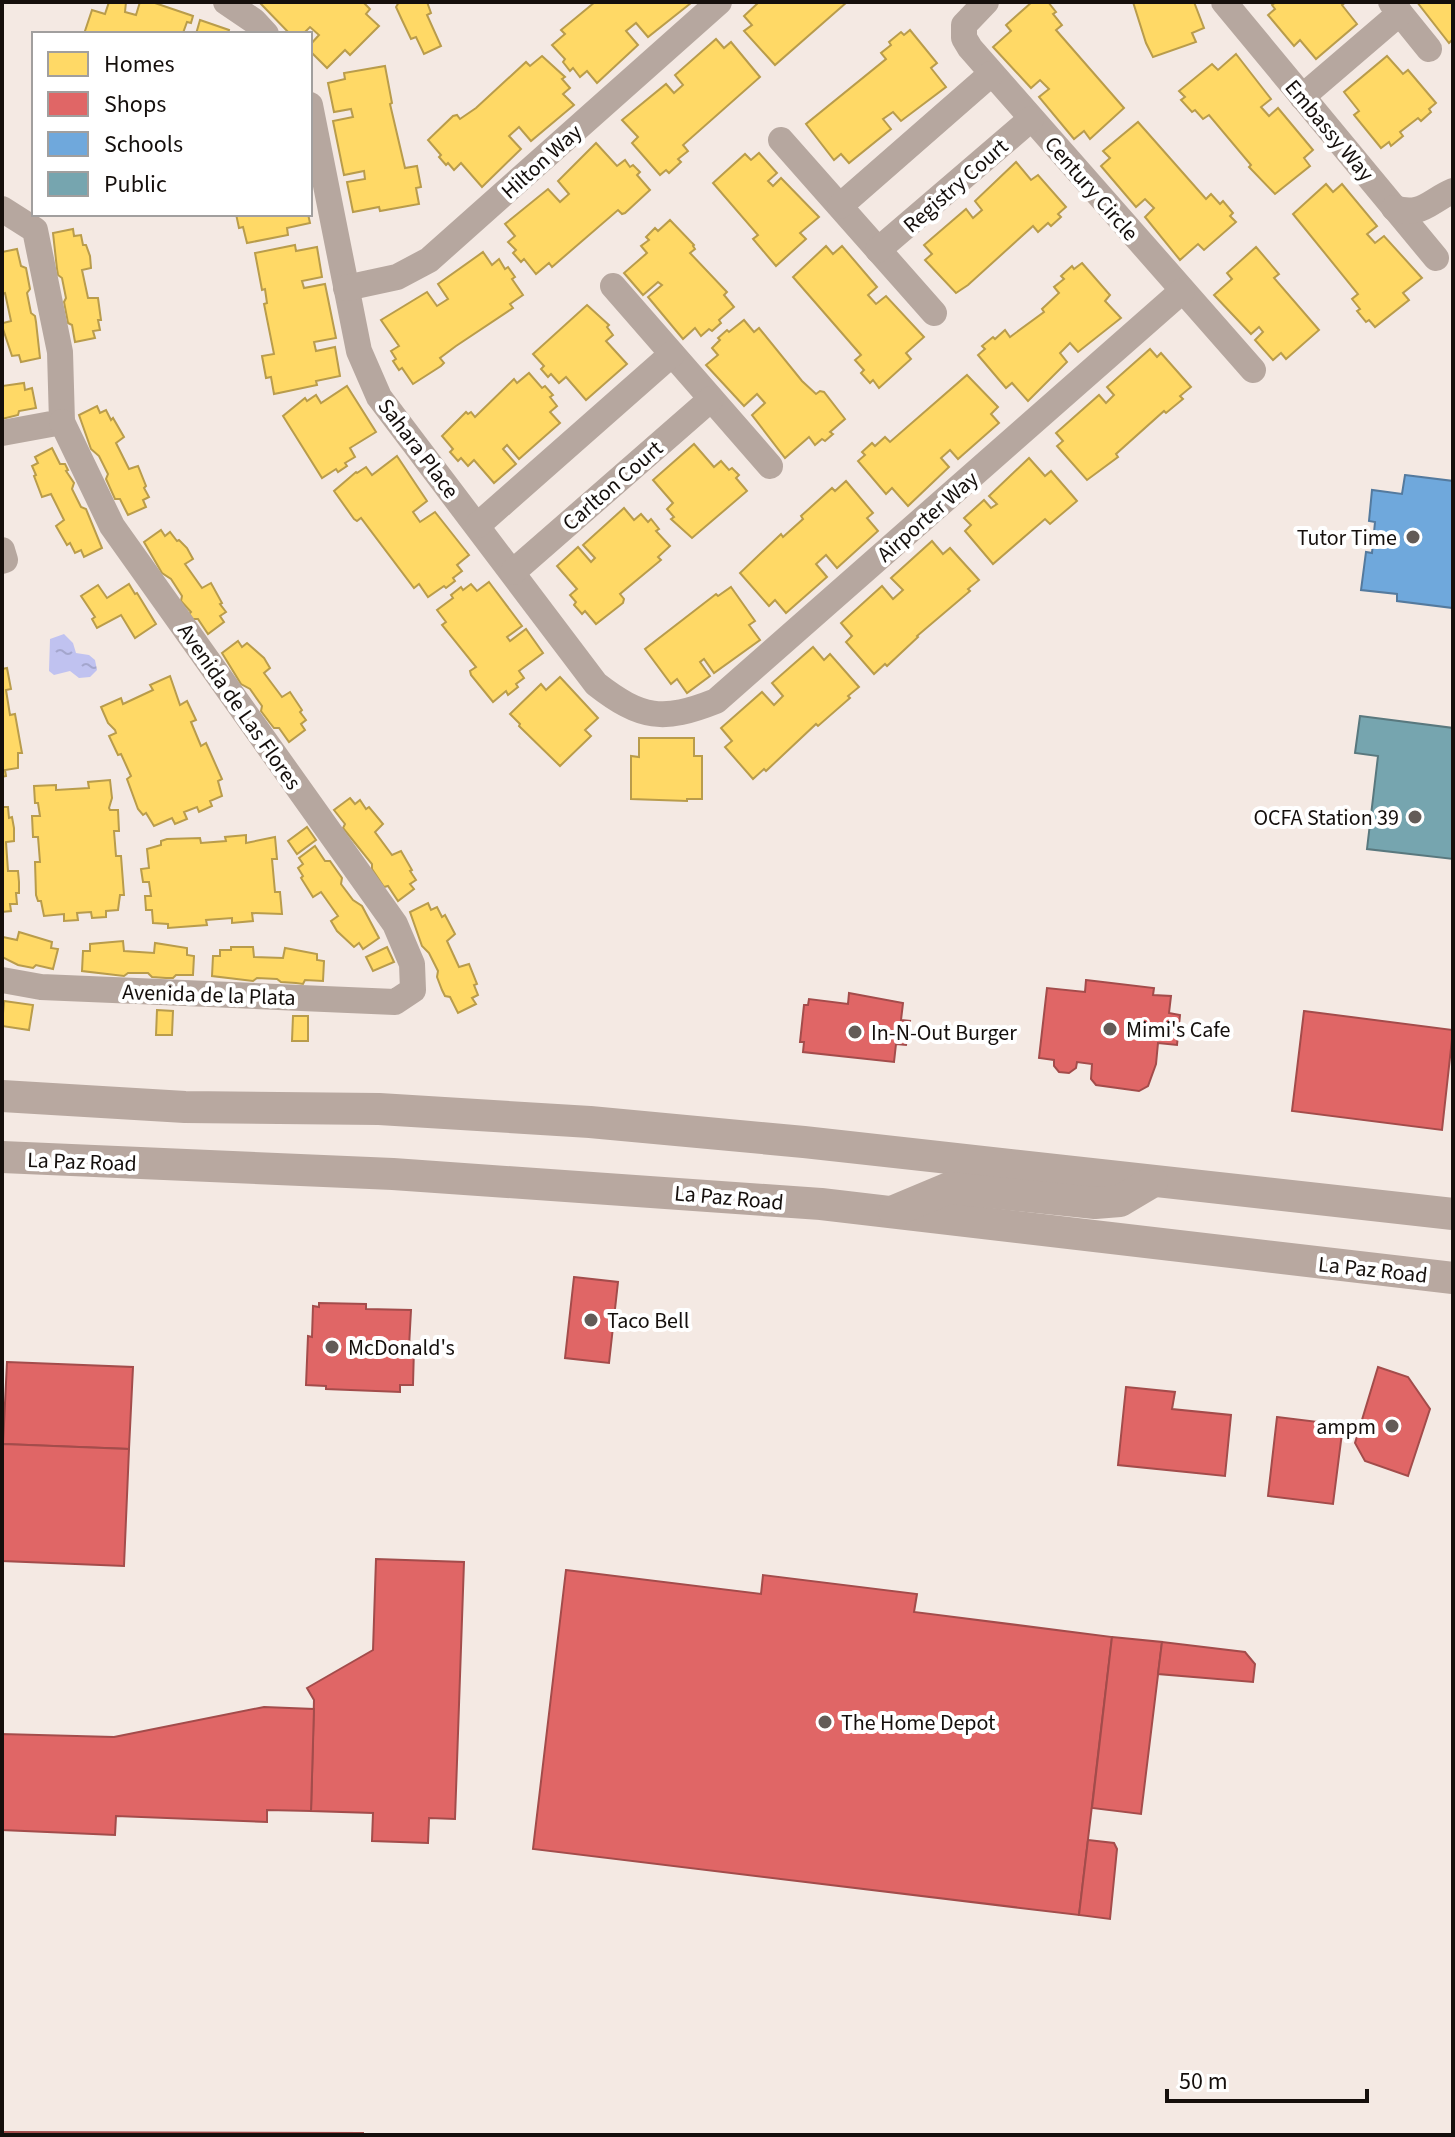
<svg xmlns="http://www.w3.org/2000/svg" width="1455" height="2137" viewBox="0 0 1455 2137" font-family="'Source Sans 3',sans-serif">
	<style>
		.water { fill: url(#water-ripples) }
		.homes { fill: #ffd966; stroke: #b99c4b; stroke-width: 2 }
		.shops { fill: #e06666; stroke: #a34c4b; stroke-width: 2 }
		.schools { fill: #6fa8dc; stroke: #547a9e; stroke-width: 2 }
		.public { fill: #76a5af; stroke: #59787e; stroke-width: 2 }
		.lines { fill: none; stroke-linecap: round; stroke-linejoin: round }
		.minor { stroke: #b6a79f; stroke-width: 26 }
		.major { stroke: #b8a8a0; stroke-width: 32 }
		.poi-dot { fill: #635b57; stroke: #fff; stroke-width: 3 }
		.labels { text-anchor: middle; stroke-width: 8; stroke-linejoin: round; paint-order: stroke }
		.street-label { font-size: 22px; fill: #150f0c; stroke: #fff }
		.poi-label { font-size: 22px; fill: #150f0c; stroke: #fff; text-anchor: start }
	</style>
	<defs>
		<pattern id="water-ripples" width="26" height="14" patternUnits="userSpaceOnUse" patternTransform="scale(2)"><rect width="26" height="14" fill="#c0c2f0"/><path d="M2 4q2-2 4 0t4 0M15 11q2-2 4 0t4 0" fill="none" stroke="#a4a6cd"/></pattern>
	</defs>
	<rect width="100%" height="100%" fill="#f4e9e3"/>
	<polygon class="water" points="64,634 73,643 76,653 89,655 95,660 97,670 90,677 79,678 70,671 54,675 49,671 50,639"/>
	<g class="homes">
		<polygon points="109,2 126,2 125,12 136,15 140,2 152,2 193,16 191,23 187,22 183,33 187,34 84,34 92,10 105,14"/>
		<polygon points="259,2 363,2 370,9 366,14 379,26 350,55 345,50 327,68 310,51 310,45 319,35 310,27 303,34 290,34"/>
		<polygon points="399,2 427,2 431,13 427,15 441,46 424,54 416,37 411,39 402,20 396,7"/>
		<polygon points="595,2 689,2 691,3 648,37 636,23 626,31 638,45 597,83 587,71 580,77 573,68 570,71 563,62 565,59 552,45 565,34 561,30"/>
		<polygon points="759,2 847,2 775,65 744,31 752,25 744,16"/>
		<polygon points="1032,2 1048,2 1056,12 1053,14 1062,25 1056,30 1124,108 1090,139 1084,131 1074,139 1039,97 1049,89 1040,80 1031,88 993,47 1011,31 1006,25"/>
		<polygon points="1133,2 1194,2 1204,28 1192,33 1196,42 1153,57 1146,43"/>
		<polygon points="1276,2 1346,2 1342,5 1357,24 1316,59 1300,40 1294,46 1268,15 1275,9 1272,5"/>
		<polygon points="1417,2 1453,2 1453,39 1449,43"/>
		<polygon points="200,20 229,30 228,34 196,34"/>
		<polygon points="910,30 937,63 931,68 946,87 901,121 893,112 883,119 891,129 849,163 841,154 834,160 806,124 886,59 881,53 891,45 889,42 901,32 904,35"/>
		<polygon points="716,39 724,48 731,42 760,77 683,145 688,151 678,159 681,162 669,173 666,170 660,175 632,143 638,137 622,120 666,84 674,93 683,85 675,75"/>
		<polygon points="1236,54 1271,99 1261,107 1269,116 1278,108 1313,150 1304,158 1310,166 1275,194 1249,167 1251,165 1209,115 1203,119 1195,110 1192,112 1181,100 1185,97 1179,91 1212,64 1218,70"/>
		<polygon points="542,56 565,77 562,79 570,88 563,94 574,105 531,141 519,127 509,136 521,149 482,187 461,163 454,170 448,163 446,165 439,157 441,155 428,140 453,116 457,115 460,119 476,108 526,62 530,66"/>
		<polygon points="1387,56 1403,74 1408,70 1436,103 1429,109 1431,112 1421,121 1418,118 1400,132 1403,136 1391,146 1389,142 1381,148 1354,115 1359,111 1344,92"/>
		<polygon points="385,66 392,103 390,104 405,168 417,166 421,187 416,188 419,204 380,211 379,207 353,212 347,182 365,179 364,171 344,175 333,121 353,117 351,109 334,112 328,83 345,79 344,73"/>
		<polygon points="1138,122 1206,199 1211,194 1220,204 1223,201 1233,213 1230,216 1236,222 1204,250 1198,244 1180,260 1145,217 1154,208 1145,199 1136,207 1101,166 1110,158 1103,151"/>
		<polygon points="596,143 617,166 625,160 630,167 633,165 640,172 637,175 650,190 625,213 622,214 618,210 552,267 549,263 536,274 524,259 521,262 513,253 516,250 508,242 515,236 505,224 548,189 560,202 569,194 558,181"/>
		<polygon points="759,153 777,173 768,181 773,186 781,178 819,217 800,233 806,239 776,266 753,239 758,235 713,183 745,154 751,160"/>
		<polygon points="1016,162 1031,180 1038,175 1066,207 1058,214 1061,217 1051,226 1048,223 1038,232 1033,226 968,285 956,293 925,260 932,254 924,245 966,209 973,218 982,210 975,201"/>
		<polygon points="1326,184 1333,192 1342,184 1377,226 1367,234 1375,243 1384,236 1422,278 1403,293 1409,300 1375,327 1369,320 1366,322 1357,311 1360,309 1352,299 1358,294 1293,214"/>
		<polygon points="236,214 308,214 310,223 287,228 288,235 247,243 243,227 239,228"/>
		<polygon points="670,220 694,245 693,246 695,249 690,253 727,292 724,295 734,307 719,320 721,323 712,331 709,329 701,336 695,328 683,339 648,297 662,285 658,282 643,295 624,273 647,253 641,246 649,240 646,237 655,228 658,231"/>
		<polygon points="73,229 74,236 81,235 83,245 86,245 90,256 91,268 82,270 88,298 98,298 101,320 98,320 100,330 93,331 95,338 75,342 72,325 68,323 64,302 66,298 62,278 58,275 57,269 53,233"/>
		<polygon points="295,245 296,251 317,247 322,277 302,281 304,288 325,284 336,338 314,342 316,351 335,347 340,376 316,381 317,385 274,394 271,377 266,378 262,356 274,354 264,304 267,303 265,289 262,290 255,253"/>
		<polygon points="826,246 833,254 842,246 877,287 868,295 876,304 886,296 924,337 906,353 911,359 879,388 873,380 870,383 861,373 864,370 855,360 861,355 793,277"/>
		<polygon points="1256,247 1279,274 1274,278 1319,330 1286,359 1281,353 1273,360 1255,340 1263,332 1259,327 1251,334 1214,295 1232,279 1227,273"/>
		<polygon points="17,249 21,266 26,268 30,289 27,293 31,313 35,316 36,322 40,358 21,362 19,355 12,356 2,326 3,323 11,321 5,293 2,294 2,252"/>
		<polygon points="483,252 492,265 499,259 505,269 508,267 515,277 512,279 523,295 510,304 513,308 456,346 440,358 444,363 441,366 413,384 402,368 399,370 393,361 396,359 391,351 399,346 381,320 427,292 437,306 448,299 438,284"/>
		<polygon points="1082,263 1110,295 1105,301 1121,318 1078,352 1070,343 1060,353 1067,362 1028,401 1012,383 1006,388 978,355 985,349 982,346 993,337 995,339 1005,330 1010,337 1044,312 1042,309 1059,293 1054,287 1064,279 1061,276 1072,266 1074,269"/>
		<polygon points="587,305 609,325 607,327 613,335 606,341 627,364 586,400 566,377 559,383 551,374 548,377 541,369 544,366 533,354"/>
		<polygon points="744,320 754,332 759,328 802,381 816,394 820,391 824,392 845,419 830,432 833,434 825,441 822,439 815,445 809,437 785,458 752,415 765,403 757,394 744,406 706,365 718,355 712,348 720,340 718,338 727,330 729,332"/>
		<polygon points="1150,349 1157,357 1161,353 1191,387 1180,396 1183,399 1166,413 1164,411 1116,454 1118,457 1087,480 1057,446 1063,441 1056,433 1099,395 1106,403 1114,395 1107,387"/>
		<polygon points="529,373 542,388 545,386 553,395 550,397 557,406 550,412 560,423 519,459 507,445 503,449 516,464 494,483 474,460 468,466 461,458 458,461 450,452 453,449 442,436 466,412 468,414 471,412 475,417 514,379 517,383"/>
		<polygon points="967,375 998,407 991,414 999,423 958,459 950,450 941,458 949,467 908,506 892,488 886,494 858,461 865,455 862,452 872,443 875,446 885,437 890,442"/>
		<polygon points="24,383 25,390 32,388 36,408 19,411 18,415 2,419 2,386"/>
		<polygon points="347,386 376,432 350,448 355,457 345,463 347,466 338,472 336,469 322,478 283,416 305,398 307,401 316,395 321,403"/>
		<polygon points="97,406 100,413 106,410 111,420 113,418 124,437 116,443 129,469 138,466 146,486 144,488 149,497 143,500 146,507 128,515 120,499 115,499 106,479 108,474 99,456 91,449 79,415"/>
		<polygon points="694,444 714,467 721,461 729,470 732,468 739,475 736,478 747,491 692,538 671,519 674,517 667,509 673,503 653,480"/>
		<polygon points="52,448 60,464 65,464 68,470 66,471 74,483 72,489 81,507 86,509 102,548 84,557 81,550 75,553 70,543 67,545 56,526 64,520 51,494 42,497 34,476 36,475 32,466 38,463 35,457"/>
		<polygon points="397,456 427,501 413,512 420,522 435,512 469,555 457,565 462,571 453,578 455,581 446,588 444,586 428,597 419,584 414,588 361,518 357,521 354,519 334,491 356,472 357,473 366,467 372,475"/>
		<polygon points="1029,458 1045,476 1051,471 1077,501 1050,524 1045,519 993,564 965,531 971,525 964,518 984,500 991,508 997,504 989,496"/>
		<polygon points="846,481 873,513 867,518 878,531 837,568 826,555 816,564 827,577 786,613 775,600 769,606 740,573 781,534 783,537 803,519 801,516 832,488 835,491"/>
		<polygon points="624,508 634,520 641,514 648,522 651,519 659,529 656,531 670,546 658,557 661,560 620,594 624,599 623,603 596,624 585,611 582,614 574,605 576,602 570,595 577,589 557,566 578,547 591,562 595,558 583,545"/>
		<polygon points="161,530 165,536 170,532 177,541 179,540 187,548 193,559 185,564 202,588 211,583 222,603 220,604 226,612 220,616 224,622 208,634 198,619 193,619 189,614 191,612 181,601 182,596 171,579 162,573 144,542"/>
		<polygon points="932,541 943,554 950,548 979,580 968,589 970,591 917,636 918,637 887,666 885,664 874,674 846,642 852,636 841,623 882,586 893,599 903,590 891,578"/>
		<polygon points="489,582 522,626 507,637 510,641 526,629 543,653 519,671 524,678 516,684 518,687 508,695 506,691 493,702 471,675 470,671 476,667 442,625 446,622 437,610 453,598 451,595 461,587 463,590 471,584 477,591"/>
		<polygon points="129,584 135,594 137,593 156,624 135,638 121,615 97,628 92,619 95,617 81,596 98,585 107,598"/>
		<polygon points="731,587 755,621 749,625 760,640 714,673 704,659 700,662 710,676 687,693 677,679 671,684 645,649 716,594 718,596"/>
		<polygon points="238,641 242,647 247,643 264,658 270,668 264,673 282,697 290,692 302,710 300,712 306,720 301,724 305,730 289,742 279,728 274,728 270,723 261,711 262,706 250,689 241,684 222,653"/>
		<polygon points="813,647 824,660 830,654 859,687 848,696 850,698 818,726 816,724 766,771 764,769 753,779 725,747 732,741 721,728 762,692 774,705 783,696 772,683"/>
		<polygon points="7,668 11,689 6,690 10,715 15,714 22,753 18,753 18,768 5,770 6,776 2,777 2,669"/>
		<polygon points="170,676 180,705 187,701 196,720 191,722 201,746 206,743 222,779 218,781 222,796 210,801 212,806 199,812 197,807 184,812 187,819 175,824 172,818 154,826 146,813 143,815 138,809 127,779 131,776 121,754 118,755 109,736 116,733 115,730 108,723 101,707 121,698 123,704 153,690 150,685"/>
		<polygon points="560,677 598,718 585,730 591,736 560,766 519,726 520,724 510,714 541,684 546,690"/>
		<polygon points="639,738 694,738 694,756 702,756 702,799 687,799 687,801 631,799 631,756 639,757"/>
		<polygon points="110,780 112,798 109,808 110,810 118,810 119,831 114,831 116,856 121,856 124,895 120,895 118,910 106,911 106,917 92,918 91,912 77,913 78,920 64,921 64,914 44,916 41,901 38,901 36,895 35,862 40,862 38,837 33,837 32,816 40,816 38,803 35,803 34,786 56,785 56,790 89,788 88,782"/>
		<polygon points="350,798 355,804 360,800 366,809 369,807 383,824 375,832 392,855 401,851 412,870 410,871 416,880 410,884 414,889 398,901 388,886 384,887 372,869 372,864 343,828 345,824 334,810"/>
		<polygon points="2,807 8,807 9,818 12,817 14,828 14,841 6,842 8,871 18,871 19,882 19,893 16,893 17,904 10,904 11,911 2,912"/>
		<polygon points="307,827 316,840 297,854 288,841"/>
		<polygon points="246,835 246,843 275,837 277,859 272,859 275,892 280,892 282,914 252,913 253,921 232,923 232,918 206,920 207,925 168,928 168,924 153,923 152,910 146,910 145,896 151,896 149,882 143,882 141,869 149,868 147,849 161,845 161,841 167,839 200,838 201,843 226,841 225,837"/>
		<polygon points="315,846 325,861 330,861 342,878 341,884 353,900 362,906 379,938 363,949 359,943 354,947 337,931 331,921 338,916 321,892 313,897 301,878 303,876 298,868 303,864 299,858"/>
		<polygon points="428,903 431,910 437,907 442,917 445,915 455,934 447,941 459,967 469,964 477,984 474,985 478,995 472,998 476,1004 458,1013 450,997 445,996 442,990 437,977 438,971 429,953 422,946 410,912"/>
		<polygon points="19,932 52,942 51,948 58,949 53,969 36,965 33,968 18,965 2,957 3,937 17,940"/>
		<polygon points="123,941 124,951 154,953 155,943 187,948 187,955 194,956 193,975 176,975 173,978 166,978 152,977 148,973 128,973 124,976 82,971 83,951 90,951 90,944"/>
		<polygon points="231,947 253,947 254,957 283,958 285,948 317,954 317,960 324,961 323,981 305,980 303,984 296,983 281,982 277,979 257,978 253,981 212,976 213,956 220,956 220,950 231,950"/>
		<polygon points="387,947 394,962 373,971 366,957"/>
		<polygon points="4,1001 33,1005 29,1030 2,1026"/>
		<polygon points="157,1010 173,1011 172,1035 156,1035"/>
		<polygon points="293,1016 308,1016 308,1041 292,1041"/>
	</g>
	<g class="shops">
		<polygon points="1086,980 1154,988 1153,995 1171,996 1169,1013 1180,1015 1177,1045 1158,1043 1156,1064 1148,1086 1139,1091 1096,1085 1091,1079 1092,1064 1077,1062 1076,1068 1069,1073 1059,1072 1054,1066 1054,1060 1039,1058 1047,988 1085,992"/>
		<polygon points="849,993 903,1003 901,1020 910,1021 906,1045 896,1044 894,1062 803,1052 804,1042 800,1042 804,1005 808,1005 809,999 848,1004"/>
		<polygon points="1304,1011 1453,1030 1442,1130 1292,1111"/>
		<polygon points="574,1277 618,1282 609,1363 565,1358"/>
		<polygon points="319,1303 366,1304 366,1309 411,1310 409,1347 414,1347 413,1385 400,1385 400,1392 326,1389 326,1386 306,1385 308,1336 312,1337 313,1306 319,1307"/>
		<polygon points="7,1362 133,1367 129,1449 3,1444"/>
		<polygon points="1378,1367 1408,1377 1430,1409 1408,1476 1365,1461 1355,1443"/>
		<polygon points="1126,1387 1175,1392 1172,1409 1231,1415 1225,1476 1118,1465"/>
		<polygon points="1277,1417 1343,1425 1333,1504 1268,1496"/>
		<polygon points="3,1444 129,1449 124,1566 2,1561"/>
		<polygon points="376,1559 464,1562 455,1819 429,1818 428,1843 372,1841 373,1813 311,1811 314,1700 307,1688 373,1650"/>
		<polygon points="566,1570 761,1594 763,1575 917,1594 914,1612 1112,1637 1079,1915 533,1849"/>
		<polygon points="1112,1637 1162,1642 1141,1814 1092,1808"/>
		<polygon points="1162,1642 1245,1652 1255,1664 1253,1682 1158,1674"/>
		<polygon points="264,1707 314,1709 311,1811 267,1810 267,1822 116,1816 115,1835 2,1830 2,1734 114,1737"/>
		<polygon points="1088,1840 1114,1843 1117,1849 1110,1919 1079,1915"/>
		<polygon points="2,2132 363,2133 363,2135 2,2135"/>
	</g>
	<polygon class="schools" points="1405,475 1453,481 1453,608 1397,601 1397,594 1361,590 1366,552 1372,553 1375,522 1369,521 1372,490 1402,494"/>
	<polygon class="public" points="1360,716 1453,728 1453,859 1367,849 1378,756 1355,753"/>
	<g class="lines">
		<g class="minor">
			<polyline points="226,2 254,21 266,34"/>
			<polyline points="986,2 964,25 964,38 970,48 1253,370"/>
			<polyline points="1224,2 1436,258"/>
			<polyline points="1391,2 1429,49"/>
			<polyline points="1302,97 1400,13"/>
			<path d="M310,105L359,351L379,397L596,684C641,719 663,722 716,701L1182,291"/>
			<polyline points="781,140 934,313"/>
			<polyline points="840,206 991,74"/>
			<path d="M1394,208C1422,217 1429,201 1453,191"/>
			<polyline points="2,209 35,230 60,352 62,422 2,433"/>
			<polyline points="878,250 1031,119"/>
			<polyline points="613,286 770,466"/>
			<polyline points="346,288 397,277 429,260 719,2"/>
			<polyline points="478,525 672,354"/>
			<polyline points="2,550 5,560 2,561"/>
			<polyline points="513,572 711,399"/>
			<polyline points="2,980 41,987 395,1002 413,990 412,964 395,924 112,526 62,422"/>
		</g>
		<g class="major">
			<polyline points="2,1096 185,1107 379,1109 590,1122 804,1142 1453,1214"/>
			<polyline points="2,1157 393,1174 821,1204 1453,1278"/>
			<polyline points="894,1211 949,1188 1095,1203 1120,1201 1152,1182"/>
		</g>
	</g>
	<g class="poi-dot">
		<circle cx="1413" cy="537" r="8"/>
		<circle cx="1415" cy="817" r="8"/>
		<circle cx="1110" cy="1029" r="8"/>
		<circle cx="855" cy="1032" r="8"/>
		<circle cx="591" cy="1320" r="8"/>
		<circle cx="332" cy="1347" r="8"/>
		<circle cx="1392" cy="1426" r="8"/>
		<circle cx="825" cy="1722" r="8"/>
	</g>
	<g class="labels">
		<g class="street-label">
			<text transform="translate(1330 130) rotate(50)" y="8">Embassy Way</text>
			<text transform="translate(541 161) rotate(-42)" y="8">Hilton Way</text>
			<text transform="translate(955 185) rotate(-41)" y="8">Registry Court</text>
			<text transform="translate(1092 188) rotate(49)" y="8">Century Circle</text>
			<text transform="translate(419 448) rotate(53)" y="8">Sahara Place</text>
			<text transform="translate(612 485) rotate(-41)" y="8">Carlton Court</text>
			<text transform="translate(927 516) rotate(-41)" y="8">Airporter Way</text>
			<text transform="translate(240 706) rotate(55)" y="8">Avenida de Las Flores</text>
			<text transform="translate(209 994) rotate(2)" y="8">Avenida de la Plata</text>
			<text transform="translate(82 1161) rotate(2)" y="8">La Paz Road</text>
			<text transform="translate(729 1197) rotate(5)" y="8">La Paz Road</text>
			<text transform="translate(1373 1269) rotate(6)" y="8">La Paz Road</text>
		</g>
		<g class="poi-label">
			<text x="1397" y="545" text-anchor="end">Tutor Time</text>
			<text x="1399" y="825" text-anchor="end">OCFA Station 39</text>
			<text x="1126" y="1037">Mimi's Cafe</text>
			<text x="871" y="1040">In-N-Out Burger</text>
			<text x="607" y="1328">Taco Bell</text>
			<text x="348" y="1355">McDonald's</text>
			<text x="1376" y="1434" text-anchor="end">ampm</text>
			<text x="841" y="1730">The Home Depot</text>
		</g>
	</g>
	<rect width="1455" height="2137" fill="none" stroke="#150f0c" stroke-width="8"/>
	<rect x="32" y="32" width="280" height="184" fill="#ffffff" stroke="#a19f9e" stroke-width="2"/>
	<rect x="48" y="52" width="40" height="24" fill="#ffd966" stroke="#a19f9e" stroke-width="2"/>
	<text x="104" y="72" font-size="24" fill="#150f0c">Homes</text>
	<rect x="48" y="92" width="40" height="24" fill="#e06666" stroke="#a19f9e" stroke-width="2"/>
	<text x="104" y="112" font-size="24" fill="#150f0c">Shops</text>
	<rect x="48" y="132" width="40" height="24" fill="#6fa8dc" stroke="#a19f9e" stroke-width="2"/>
	<text x="104" y="152" font-size="24" fill="#150f0c">Schools</text>
	<rect x="48" y="172" width="40" height="24" fill="#76a5af" stroke="#a19f9e" stroke-width="2"/>
	<text x="104" y="192" font-size="24" fill="#150f0c">Public</text>
	<path d="M1167 2089v12h200v-12" fill="none" stroke="#150f0c" stroke-width="4"/>
	<text x="1179" y="2089" font-size="24" fill="#150f0c" stroke="#ffffff" stroke-width="6" paint-order="stroke">50 m</text>
</svg>
